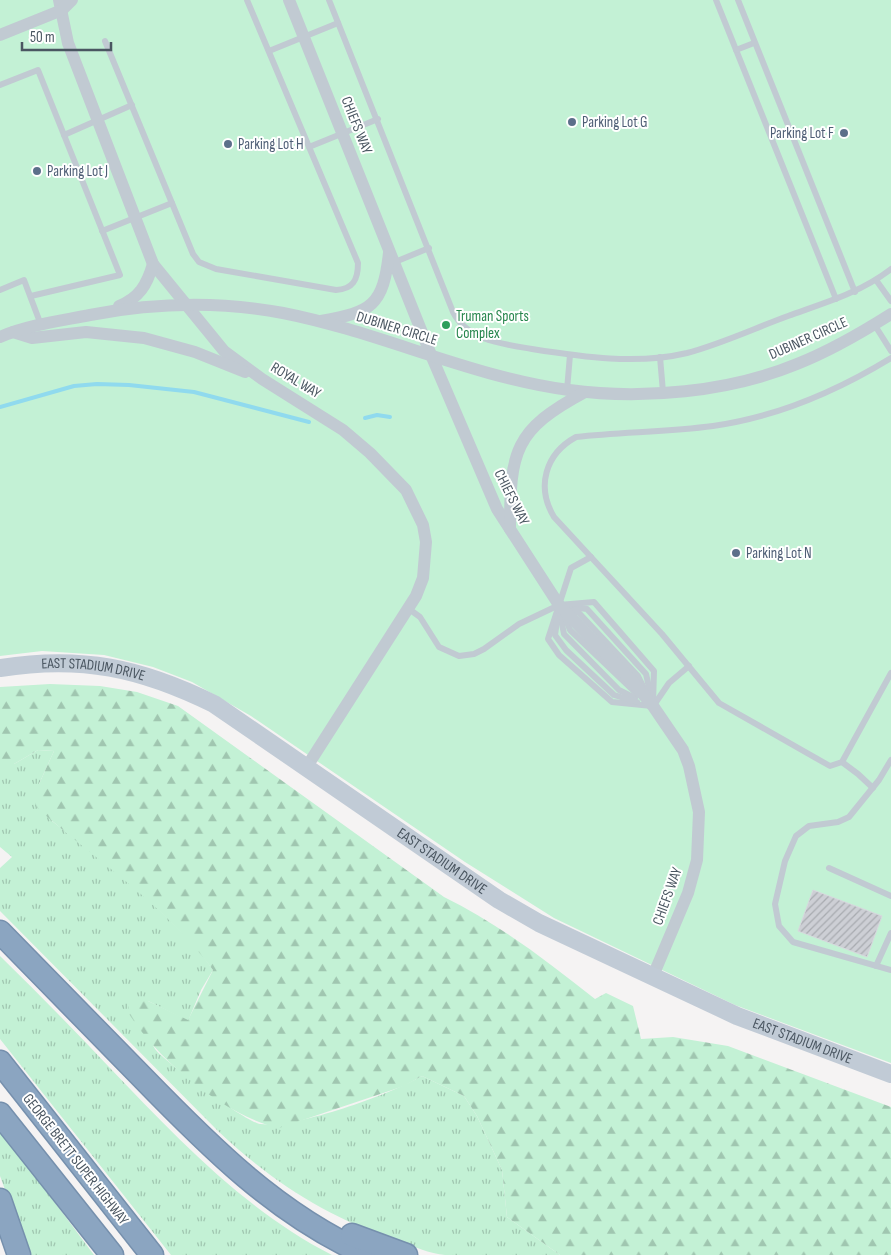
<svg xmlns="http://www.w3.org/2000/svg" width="891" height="1255" viewBox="0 0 891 1255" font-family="'Sofia Sans Condensed',sans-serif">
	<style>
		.grass { fill: url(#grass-tufts) }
		.forest { fill: url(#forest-firs) }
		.pitch { fill: #c3f1d5 }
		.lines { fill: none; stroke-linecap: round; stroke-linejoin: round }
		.stream { stroke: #90daee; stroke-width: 4 }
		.building { fill: url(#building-hatch); stroke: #d7d9de }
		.motorway-casing { stroke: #7690ad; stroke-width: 25 }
		.service { stroke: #c1cad2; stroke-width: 6 }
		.minor { stroke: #c1cad2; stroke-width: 12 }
		.secondary { stroke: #c1cbd6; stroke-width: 18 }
		.motorway { stroke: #8ba5c1; stroke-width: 22 }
		.service-dot { fill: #5c6f8a; stroke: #fff; stroke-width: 2 }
		.leisure-dot { fill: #2e9e5b; stroke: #fff; stroke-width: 2 }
		.labels { text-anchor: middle; stroke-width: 4; stroke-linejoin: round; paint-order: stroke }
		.service-label { font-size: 15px; fill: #4e5e75; stroke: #fff; text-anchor: start }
		.street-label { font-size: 15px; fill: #4a5661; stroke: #fff }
		.leisure-label { font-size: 15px; fill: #27864d; stroke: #fff; text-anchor: start }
	</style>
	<defs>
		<pattern id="grass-tufts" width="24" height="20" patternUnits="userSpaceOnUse" patternTransform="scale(1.25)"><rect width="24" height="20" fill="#c3f1d5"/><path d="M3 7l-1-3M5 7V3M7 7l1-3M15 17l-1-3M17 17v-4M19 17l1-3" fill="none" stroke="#a0c6b0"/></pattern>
		<pattern id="forest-firs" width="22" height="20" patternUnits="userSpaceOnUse" patternTransform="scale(1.25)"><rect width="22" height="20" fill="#c3f1d5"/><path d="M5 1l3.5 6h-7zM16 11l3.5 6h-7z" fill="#a0c6b0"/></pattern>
		<pattern id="building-hatch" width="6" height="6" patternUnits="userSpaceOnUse" patternTransform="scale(1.25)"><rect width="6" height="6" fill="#cdcfd5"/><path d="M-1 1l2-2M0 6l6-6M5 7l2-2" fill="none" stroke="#a8abb0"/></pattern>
	</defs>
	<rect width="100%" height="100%" fill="#f5f3f3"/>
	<g class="grass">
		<path d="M38,750L54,751L39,784L52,821L138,889L195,945L213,970L201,990L188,1021L148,1001C149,1011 150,1042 155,1049C165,1062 246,1122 260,1124C295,1129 391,1094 422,1076L464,1096L477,1116L502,1170L507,1217L560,1255C522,1255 483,1255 445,1255C430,1254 413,1246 398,1241C327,1217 272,1182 218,1131L0,911V868L12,857L0,847V764H14Z"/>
		<path d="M0,956C37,992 73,1029 109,1067C176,1137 244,1210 332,1255H171L0,1039Z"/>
		<polygon points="0,1130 6,1137 94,1255 29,1255 0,1176"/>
	</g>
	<path class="forest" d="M50,684L100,686L137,692L178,706L444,897C499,924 547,961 595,999L606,993L633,1006L641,1039L673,1037L728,1046L891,1107V1255H560L507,1217L502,1170L477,1116L464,1096L422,1076L404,1086L279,1128C226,1117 155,1058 128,1012L130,999L148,1001L188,1020L213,970C164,903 95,860 35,806L39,784L54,751L38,750L14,764H0V687Z"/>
	<polygon class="pitch" points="0,0 891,0 891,1063 735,1005 554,918 465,862 251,716 192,682 153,667 104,655 42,651 0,656"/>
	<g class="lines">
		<g class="stream">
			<polyline points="0,407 74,386 97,384 129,385 194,392 309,422"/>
			<polyline points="365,418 377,415 390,417"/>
		</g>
	</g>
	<polygon class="building" points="813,890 882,916 867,957 798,931"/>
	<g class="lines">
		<g class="motorway-casing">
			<g id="motorway">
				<path d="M0,932C47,980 94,1028 141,1076C208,1145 277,1215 368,1255"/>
				<polyline points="0,1062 152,1255"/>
				<polyline points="0,1114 112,1255"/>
				<polyline points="0,1200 19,1255"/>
				<polyline points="352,1235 406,1255"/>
			</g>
		</g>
		<g class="service">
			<path d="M329,0L453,312C468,341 503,344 532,349C583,357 637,365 687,353C721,344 755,328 788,316C824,303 860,293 891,269"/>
			<polyline points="716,0 836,299"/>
			<polyline points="738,0 855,292"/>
			<path d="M105,41L193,254L199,262L216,269L336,290C353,289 358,280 358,263L247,0"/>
			<polyline points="736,50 754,43"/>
			<polyline points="269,51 338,23"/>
			<polyline points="0,85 38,70 120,275 31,296"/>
			<polyline points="64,135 132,105"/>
			<polyline points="309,147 378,119"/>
			<polyline points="102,231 172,203"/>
			<polyline points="395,262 429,248"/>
			<polyline points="876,280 891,301"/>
			<polyline points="0,290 24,280 41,325"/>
			<polyline points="874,324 891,351"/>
			<polyline points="660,357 663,392"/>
			<path d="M891,358C837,391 777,417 713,426C668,432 622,432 576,437C545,454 536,487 554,517L662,634L719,703L830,766L842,762L891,673"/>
			<polyline points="567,390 570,355"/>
			<polyline points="591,557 571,568 548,639 559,655 612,702 652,706"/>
			<polyline points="572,607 587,609 646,674 651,696"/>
			<polyline points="409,609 420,617 439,647 459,656 474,654 484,649 519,624 559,605 594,602 654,671 653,703"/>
			<polyline points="559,609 564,634 619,690 635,698"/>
			<polyline points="569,609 579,613 638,676 644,688"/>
			<polyline points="564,615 570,630 636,693"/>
			<polyline points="557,621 555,635 566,650 614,695 637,702"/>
			<polyline points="654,705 669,683 689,666"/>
			<polyline points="891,760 879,780 849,817 838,822 809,826 796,836 785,861 775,904 779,926 793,942 891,970"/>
			<polyline points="842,762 858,774 873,788"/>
			<polyline points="829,868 891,896"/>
			<polyline points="876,966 891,933"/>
		</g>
		<g class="minor">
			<polyline points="59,0 68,43 153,264 224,351 262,379 343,430 370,453 406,490 423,525 426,542 423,578 416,596 306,768"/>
			<polyline points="289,0 431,355 497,509 559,605 631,680 653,706 683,750 689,766 699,812 697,860 688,893 653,976"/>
			<polyline points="0,35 62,10 72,0"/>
			<path d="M119,306C139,298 147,285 153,264"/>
			<path d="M321,321C372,312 383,306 389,253"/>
			<polyline points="13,332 32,338 86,332 144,338 195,352 245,372"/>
			<path d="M0,337C28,325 60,321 90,315C153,303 220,301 283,313C380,332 471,377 569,390C642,400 729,392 797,364C830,351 861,333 891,314"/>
			<path d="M510,529C510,451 514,430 585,392"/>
		</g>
		<path class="secondary" id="s1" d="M0,668C81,655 141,668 214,704L499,900L539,923L737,1016L891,1074"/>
		<use href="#motorway" class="motorway"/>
	</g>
	<g class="service-dot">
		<circle cx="572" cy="122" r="5"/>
		<circle cx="844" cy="133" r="5"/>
		<circle cx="228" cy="144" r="5"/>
		<circle cx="37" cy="171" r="5"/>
		<circle cx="736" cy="553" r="5"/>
	</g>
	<circle class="leisure-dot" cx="446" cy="325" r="5"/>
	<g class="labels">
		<g class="service-label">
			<text x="582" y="127">Parking Lot G</text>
			<text x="834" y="138" text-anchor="end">Parking Lot F</text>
			<text x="238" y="149">Parking Lot H</text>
			<text x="47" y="176">Parking Lot J</text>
			<text x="746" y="558">Parking Lot N</text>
		</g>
		<g class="street-label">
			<text transform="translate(357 125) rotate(68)" y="5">CHIEFS WAY</text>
			<text transform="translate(397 328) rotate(17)" y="5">DUBINER CIRCLE</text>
			<text transform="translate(808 338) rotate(-24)" y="5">DUBINER CIRCLE</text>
			<text transform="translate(296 380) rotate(31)" y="5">ROYAL WAY</text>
			<text transform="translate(512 497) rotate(63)" y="5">CHIEFS WAY</text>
			<text dy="5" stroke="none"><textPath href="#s1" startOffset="94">EAST STADIUM DRIVE</textPath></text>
			<text dy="5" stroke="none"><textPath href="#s1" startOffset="498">EAST STADIUM DRIVE</textPath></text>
			<text transform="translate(667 896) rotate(-70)" y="5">CHIEFS WAY</text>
			<text dy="5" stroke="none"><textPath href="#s1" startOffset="902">EAST STADIUM DRIVE</textPath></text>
			<text transform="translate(76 1159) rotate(52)" y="5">GEORGE BRETT SUPER HIGHWAY</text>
		</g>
		<g class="leisure-label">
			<text x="456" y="321">Truman Sports<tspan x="456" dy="17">Complex</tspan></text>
		</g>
	</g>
	<path d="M22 42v8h89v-8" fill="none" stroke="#4a5661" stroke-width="2.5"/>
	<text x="30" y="42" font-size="15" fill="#4a5661" stroke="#ffffff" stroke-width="4" paint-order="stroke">50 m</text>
</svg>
